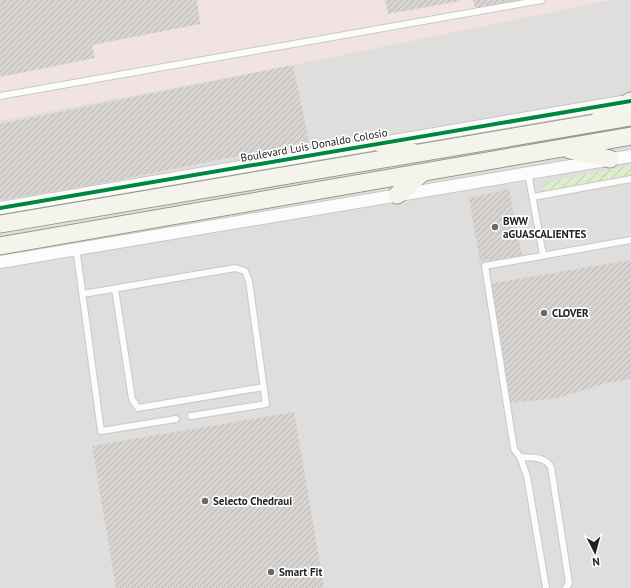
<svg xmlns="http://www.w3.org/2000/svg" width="631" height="588" font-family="'PT Sans',sans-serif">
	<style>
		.residential { fill: #dfdedc }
		.commercial { fill: #f1e3e1 }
		.garden { fill: url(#garden-furrows) }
		.parking { fill: #e0dfde }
		.building { fill: url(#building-hatch) }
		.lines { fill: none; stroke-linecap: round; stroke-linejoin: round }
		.lane-casing { stroke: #c9c8c7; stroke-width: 8 }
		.street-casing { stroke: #c9c8c7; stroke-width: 14 }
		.secondary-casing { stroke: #999a82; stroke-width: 19 }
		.lane { stroke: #fdfcfc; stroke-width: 6 }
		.street { stroke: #fdfcfc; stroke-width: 12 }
		.secondary { stroke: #f4f4ed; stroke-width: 17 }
		.cycleway-casing { stroke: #fff; stroke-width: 6 }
		.cycleway { stroke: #00873e; stroke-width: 4 }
		.poi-dot { fill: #6a6968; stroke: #fff; stroke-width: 1.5 }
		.labels { text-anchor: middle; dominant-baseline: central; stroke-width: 3.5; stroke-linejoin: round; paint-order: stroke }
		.street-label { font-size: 11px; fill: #222; stroke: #fff }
		.poi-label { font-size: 11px; font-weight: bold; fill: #222; stroke: #fff; text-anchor: start }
	</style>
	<defs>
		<pattern id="garden-furrows" width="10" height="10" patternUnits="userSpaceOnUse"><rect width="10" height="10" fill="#ddeccb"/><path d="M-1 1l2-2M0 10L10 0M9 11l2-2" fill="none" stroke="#bdcaae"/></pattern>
		<pattern id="building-hatch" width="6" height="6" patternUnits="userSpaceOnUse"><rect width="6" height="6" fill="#d7d4d2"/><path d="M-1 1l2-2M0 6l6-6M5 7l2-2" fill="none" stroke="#b8b6b4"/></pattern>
	</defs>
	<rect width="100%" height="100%" fill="#f0eeeb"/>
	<path class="residential" d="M0 0H631V588H0Z"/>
	<path class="commercial" d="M0 0H611L293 65 0 121Z"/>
	<path class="garden" d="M631 165V175L545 191 543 183Z"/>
	<path class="parking" d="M631 184V251L549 263 535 202Z"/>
	<path class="building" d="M0 0H197L200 24 92 45 95 58 0 77Z
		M385 0H459V1L388 14Z
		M473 0H523V1L476 10Z
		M293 65 309 142 87 186 0 200V124Z
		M509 189 522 256 480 262 469 198Z
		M631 260V379L607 383 558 398 507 403 488 284Z
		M294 412 324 588H116L92 446Z"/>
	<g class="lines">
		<g class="lane-casing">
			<path id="lane" d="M0 96 542 0
				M528 173 543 255
				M533 197 631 179
				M76 247 101 431 176 419
				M115 289 132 399 138 408 264 387
				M83 294 235 268 245 271 249 281 266 404 191 416
				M520 457C532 458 544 456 551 467L569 583 566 588
				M546 588 527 476 520 457 514 449 485 266 631 240"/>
		</g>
		<g class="street-casing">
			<path id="street" d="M0 208 622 102
				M0 262 631 156"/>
		</g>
		<g class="secondary-casing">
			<path id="secondary" d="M600 118 631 101
				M380 143 412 152
				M570 150 610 159
				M397 195 422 173
				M0 224 631 117
				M0 246 631 136"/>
		</g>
		<use href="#lane" class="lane"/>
		<use href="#street" class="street"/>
		<use href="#secondary" class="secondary"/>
		<g class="cycleway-casing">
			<path id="cycleway" d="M0 208 631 101"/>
		</g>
		<use href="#cycleway" class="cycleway"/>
	</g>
	<g class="poi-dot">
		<circle cx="495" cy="227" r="4"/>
		<circle cx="544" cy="313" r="4"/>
		<circle cx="205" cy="501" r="4"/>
		<circle cx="271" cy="572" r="4"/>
	</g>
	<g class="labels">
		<g class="street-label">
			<text transform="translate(314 145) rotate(-10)">Boulevard Luis Donaldo Colosio</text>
		</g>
		<g class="poi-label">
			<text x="503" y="221">BWW<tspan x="503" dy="13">aGUASCALIENTES</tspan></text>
			<text x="552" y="313">CLOVER</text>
			<text x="213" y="501">Selecto Chedraui</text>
			<text x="279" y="572">Smart Fit</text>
		</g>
	</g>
	<g transform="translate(595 552) rotate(174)" stroke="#ffffff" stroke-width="3" paint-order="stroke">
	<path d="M0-3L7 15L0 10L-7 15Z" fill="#222222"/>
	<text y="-6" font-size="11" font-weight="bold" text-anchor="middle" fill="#222222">N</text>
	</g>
</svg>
